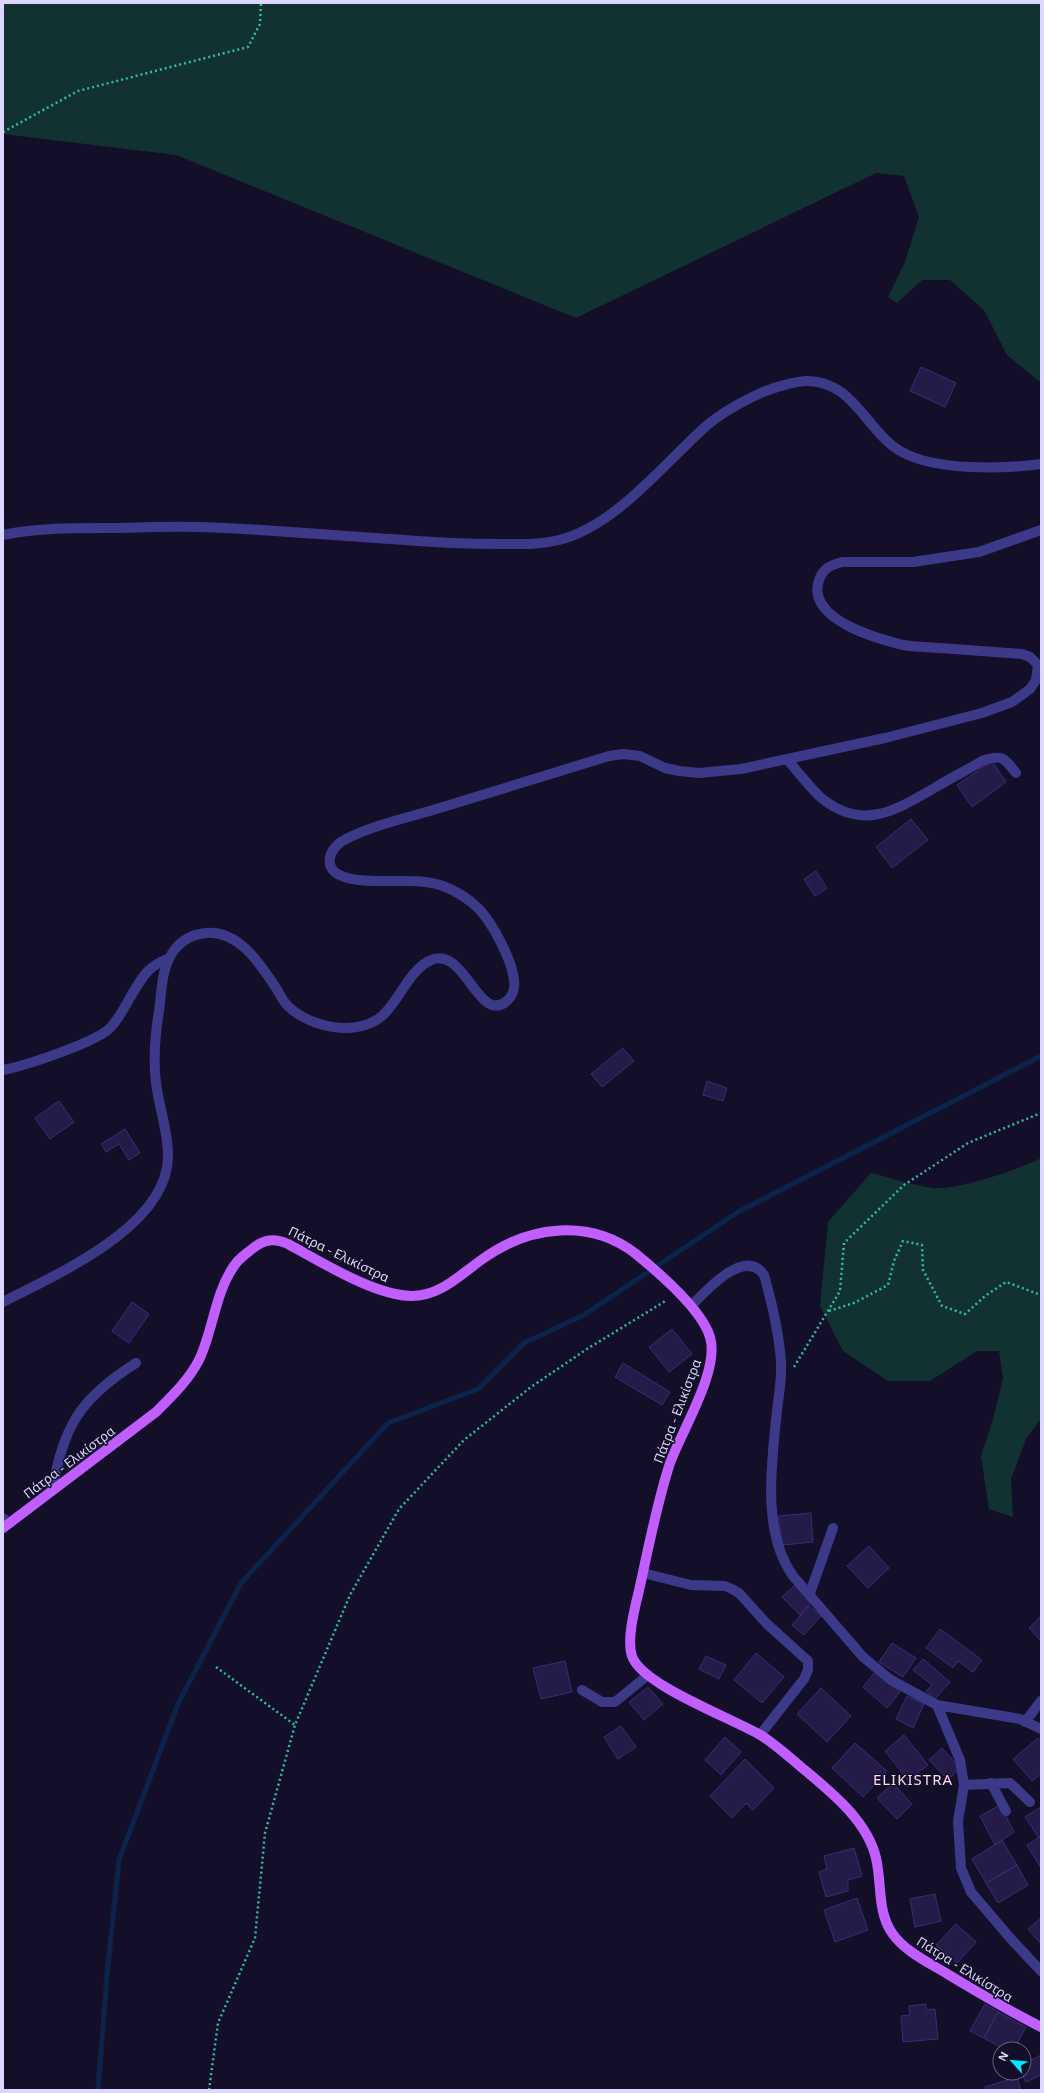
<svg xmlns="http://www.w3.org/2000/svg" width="1044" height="2093" font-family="'Noto Sans',sans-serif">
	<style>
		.green { fill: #123231 }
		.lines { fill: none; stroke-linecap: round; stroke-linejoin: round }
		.stream { stroke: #0c244b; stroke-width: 5 }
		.building { fill: #241b49; stroke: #3a2d76 }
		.path { stroke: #2ebcb1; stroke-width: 2.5; stroke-dasharray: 2 3; stroke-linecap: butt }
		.minor { stroke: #3c3a88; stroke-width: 10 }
		.major { stroke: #c05eff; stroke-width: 10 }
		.labels { text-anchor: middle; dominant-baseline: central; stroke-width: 3; stroke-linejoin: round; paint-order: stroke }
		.street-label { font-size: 13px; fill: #dbd7ff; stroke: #130f28 }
		.quarter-label { font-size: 15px; letter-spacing: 1px; fill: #ffd9f2; stroke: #130f28 }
	</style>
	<rect width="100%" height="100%" fill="#130f28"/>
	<path class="green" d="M3 3H1041V383L1007 355 984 310 950 280H922L897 303 888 297 905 262 919 217 904 176 876 173 576 318 176 155 3 134Z
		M1041 1158V1419L1026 1439 1011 1479 1013 1517 989 1509 981 1456 992 1423 1003 1378 999 1351H977L930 1381H888L843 1351 820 1306 828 1222 871 1173C891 1178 912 1185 933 1188 955 1191 1021 1169 1041 1158Z"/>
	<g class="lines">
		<path class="stream" d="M98 2090 107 1975 119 1860 178 1704 241 1583 388 1423 478 1389 524 1343 584 1315 738 1212 1041 1056"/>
	</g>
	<path class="building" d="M921 367 956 383 945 407 910 391Z
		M992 761 1006 782 972 807 957 785Z
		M911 819 928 840 892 868 876 847Z
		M816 871 827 888 815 896 804 879Z
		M623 1048 634 1061 602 1087 591 1074Z
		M707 1081 727 1088 723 1101 703 1095Z
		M59 1101 74 1122 50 1139 35 1118Z
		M125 1129 140 1153 129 1160 119 1144 106 1152 101 1144Z
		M132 1302 149 1314 129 1343 112 1331Z
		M672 1329 692 1354 669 1372 649 1347Z
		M623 1363 670 1392 662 1405 615 1377Z
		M811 1513 813 1542 783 1545 778 1516Z
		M869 1546 889 1568 868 1588 847 1566Z
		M795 1585 812 1601 800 1615 782 1597Z
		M809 1606 821 1616 804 1635 792 1625Z
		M1041 1616V1641L1029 1628Z
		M940 1629 982 1660 973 1672 958 1661 953 1668 926 1648Z
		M892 1643 916 1658 903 1677 879 1662Z
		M756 1653 784 1677 762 1703 734 1680Z
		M706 1656 726 1665 719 1679 699 1669Z
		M923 1659 950 1682 935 1699 926 1691 932 1685 913 1670Z
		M565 1661 572 1692 541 1699 533 1668Z
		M875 1672 900 1692 887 1708 863 1687Z
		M648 1687 663 1704 644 1720 629 1702Z
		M821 1688 851 1716 827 1742 797 1714Z
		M907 1696 924 1704 913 1728 896 1719Z
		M621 1726 636 1747 618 1759 604 1737Z
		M904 1735 928 1765 908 1780 885 1751Z
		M725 1737 741 1752 721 1775 705 1760Z
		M1038 1738 1041 1741V1774L1032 1781 1013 1759Z
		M855 1743 887 1771 863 1797 832 1768Z
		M942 1748 960 1768 948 1780 929 1760Z
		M745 1759 774 1788 753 1810 746 1803 732 1818 710 1796Z
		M893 1783 912 1804 897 1819 877 1798Z
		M1000 1805 1014 1832 995 1845 980 1816Z
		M1041 1807V1836L1039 1838 1025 1817Z
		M1041 1836V1868L1027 1845Z
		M1002 1840 1017 1865 986 1883 972 1859Z
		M854 1848 862 1876 848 1880V1891L826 1897 819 1872 827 1869 824 1856Z
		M1017 1865 1028 1885 998 1903 986 1883Z
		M935 1894 941 1921 915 1927 910 1899Z
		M857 1898 868 1930 835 1942 824 1910Z
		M1041 1918V1944L1028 1929Z
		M956 1924 976 1942 957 1963 936 1945Z
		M926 2004V2010L935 2009 938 2039 903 2042 901 2016 910 2015 909 2006Z
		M985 2004 998 2012 984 2038 970 2031Z
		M998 2012 1026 2027 1014 2049H1004L984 2038Z
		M1041 2055V2075L1026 2082 1021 2073H1024V2064Z
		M1017 2077 1021 2090H986L985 2087Z"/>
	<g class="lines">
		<path class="path" d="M3 132 78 91 248 47 260 24 261 3
			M829 1311 854 1303 888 1285 894 1261 903 1241 922 1245 923 1270 942 1306 965 1314 985 1296 1006 1282 1041 1295
			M794 1367 840 1291 844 1243 904 1185 968 1143 1041 1113
			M216 1667 295 1725
			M209 2090 218 2023 255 1938 265 1833 295 1725 350 1595 399 1509 464 1440 531 1387 587 1349 667 1300"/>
		<path class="minor" d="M3 535C42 527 81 528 121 528 147 527 174 526 200 527 263 529 327 535 391 539 427 542 462 544 498 544 519 544 539 545 559 540 614 527 664 464 705 427 721 413 743 401 763 392 776 387 791 382 806 381 854 380 866 432 902 452 936 471 1003 469 1041 464
			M787 759C797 771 808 785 819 796 862 833 896 810 936 787 951 778 967 770 982 761 1001 754 1004 757 1016 773
			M3 1070C24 1066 98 1042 111 1027 126 1010 133 987 148 971 154 965 162 961 169 958
			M3 1302C57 1274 169 1226 168 1155 168 1131 159 1107 156 1083 153 1059 155 1035 159 1011 162 990 161 967 175 949 183 939 194 934 206 933 239 930 260 964 276 988 280 994 283 1002 288 1006 310 1028 357 1037 382 1016 400 1000 408 972 429 961 465 942 478 1028 508 1000 513 995 515 987 514 980 512 960 493 924 479 909 469 899 456 891 443 886 432 882 418 881 407 881 389 880 319 888 331 854 334 847 340 842 346 839 376 824 411 817 443 807 498 790 554 773 609 756L623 754 640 756 665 768 679 771 699 773 741 769 885 738 982 713 1012 702 1030 689 1036 680 1038 665 1030 657 1022 654C995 652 967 650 940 648 928 647 915 647 903 645 875 638 806 619 819 580 823 568 831 565 842 562H913L979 552 1041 530
			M692 1305C707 1290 745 1247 764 1275 772 1303 779 1332 781 1362 782 1377 779 1394 777 1410 772 1462 761 1531 793 1576L863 1657 891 1680 937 1705 1020 1719 1041 1729
			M52 1491C64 1426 79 1399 136 1363
			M3 1518 10 1523
			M643 1573 691 1585 725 1586 732 1589 739 1593 766 1623 808 1661V1670L804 1679 760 1735
			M810 1593 833 1528
			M582 1690 602 1702H615L648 1675
			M937 1705 960 1760 964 1785 958 1821 961 1868 971 1892 1011 1939 1041 1971
			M1025 1722 1041 1701
			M991 1783 1006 1811
			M964 1785 1010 1783 1030 1802"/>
		<path class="major" d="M3 1528 156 1412C172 1396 188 1381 199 1360 213 1331 215 1293 234 1266 238 1259 246 1254 252 1249 264 1239 274 1238 288 1244 322 1262 373 1295 411 1296 441 1296 461 1274 484 1258 529 1226 590 1218 636 1254 658 1272 702 1310 710 1337 720 1370 682 1430 670 1463 657 1503 649 1545 640 1586 636 1604 626 1638 632 1656 641 1685 734 1719 762 1736 776 1745 788 1756 801 1767 830 1791 867 1820 876 1858 882 1883 877 1911 892 1933 905 1952 930 1963 949 1975 979 1993 1009 2011 1041 2027"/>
	</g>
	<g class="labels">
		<g class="street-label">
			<text transform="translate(339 1254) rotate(26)">Πάτρα - Ελικίστρα</text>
			<text transform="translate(677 1411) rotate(-69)">Πάτρα - Ελικίστρα</text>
			<text transform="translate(69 1462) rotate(-37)">Πάτρα - Ελικίστρα</text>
			<text transform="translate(965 1969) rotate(32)">Πάτρα - Ελικίστρα</text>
		</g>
		<g class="quarter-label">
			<text x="913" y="1779">ELIKISTRA</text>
		</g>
	</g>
	<rect width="1044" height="2093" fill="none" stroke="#dbd7ff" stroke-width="8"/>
	<g transform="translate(1012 2061) rotate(297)"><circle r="19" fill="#130f28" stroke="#635f7e"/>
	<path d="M0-3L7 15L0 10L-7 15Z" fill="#03e9ff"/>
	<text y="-6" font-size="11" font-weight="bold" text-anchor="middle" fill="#dbd7ff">N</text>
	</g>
</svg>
